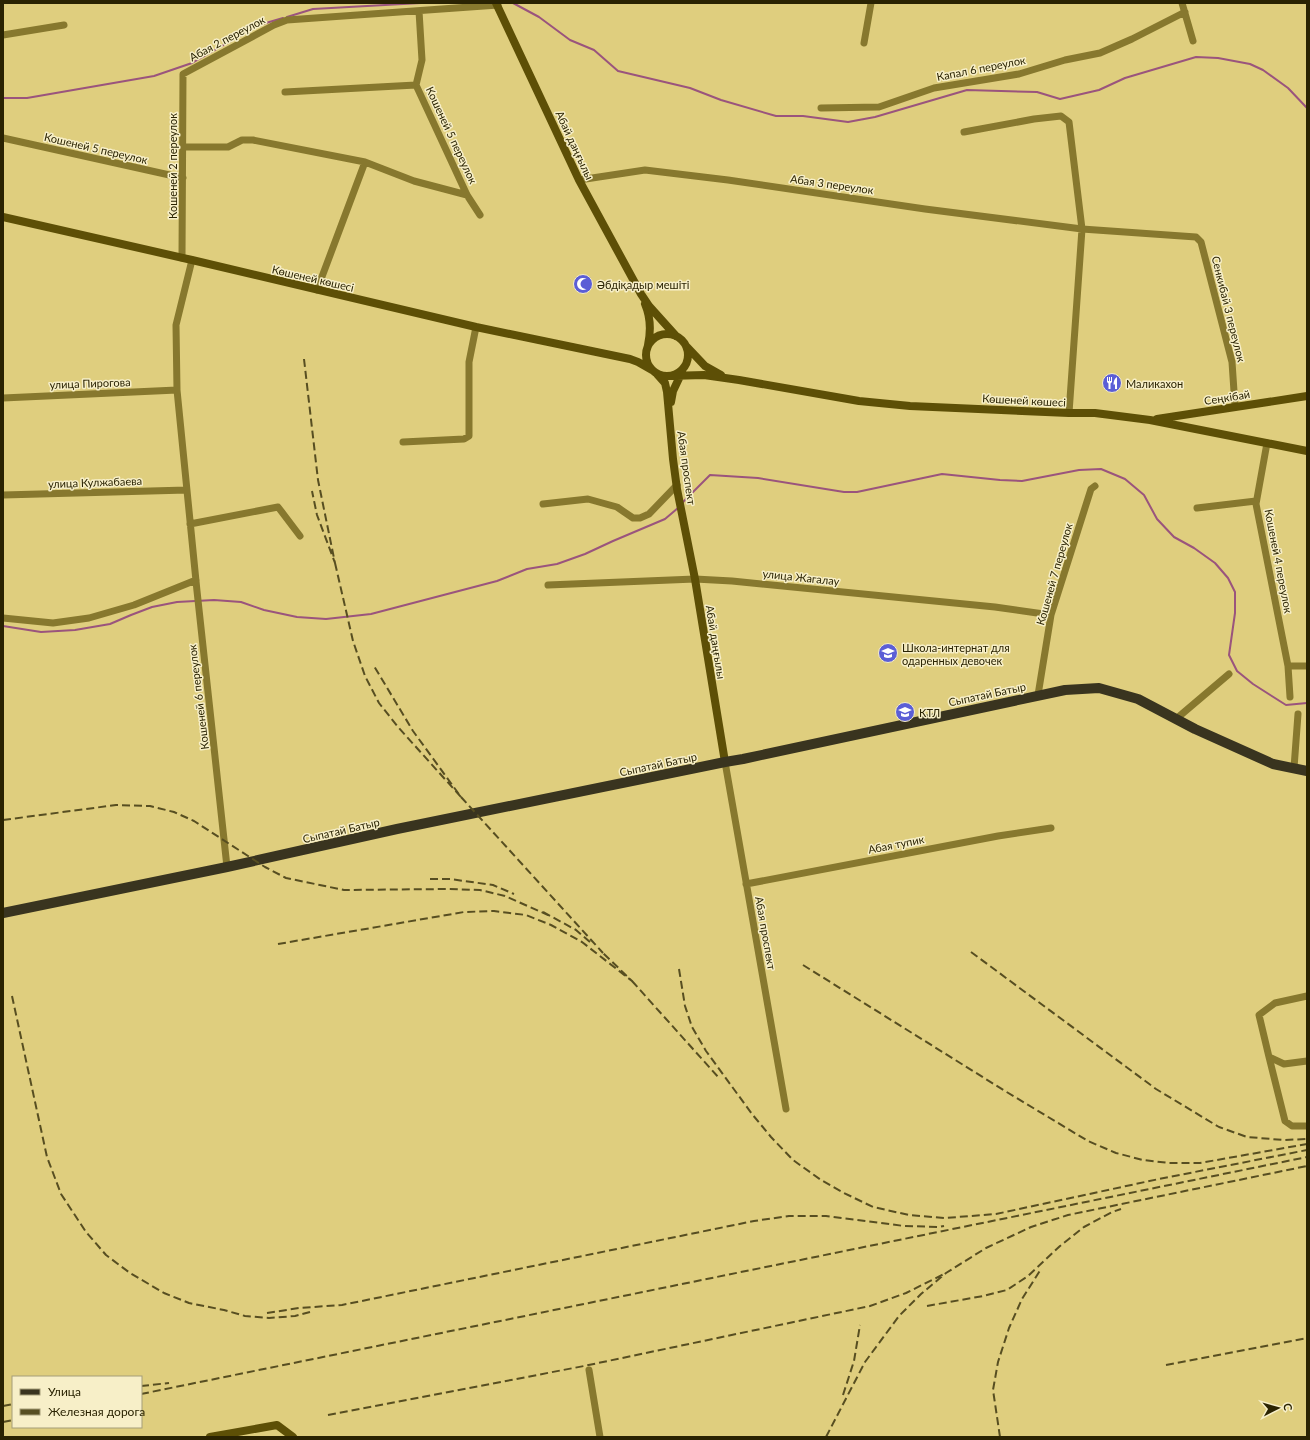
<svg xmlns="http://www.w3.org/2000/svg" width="1310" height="1440" font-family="Lato,sans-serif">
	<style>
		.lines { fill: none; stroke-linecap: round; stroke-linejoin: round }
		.stream { stroke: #9a547d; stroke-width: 2 }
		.street { stroke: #87782e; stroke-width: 7 }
		.secondary { stroke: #5d4f06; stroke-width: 8 }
		.primary { stroke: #39341f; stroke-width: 10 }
		.rail { stroke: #574e21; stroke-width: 2; stroke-dasharray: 8 4; stroke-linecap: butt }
		.labels { text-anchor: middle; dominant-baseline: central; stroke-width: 3; stroke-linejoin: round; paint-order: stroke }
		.street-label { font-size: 11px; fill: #2a2302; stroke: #f7efc8 }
		.poi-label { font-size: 11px; fill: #2a2302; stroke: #f7efc8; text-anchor: start }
	</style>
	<rect width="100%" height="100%" fill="#dfce7e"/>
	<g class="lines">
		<path class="stream" d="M513 3 539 17 570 40 594 50 618 71 690 88 721 100 776 116H803L848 122 875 117 967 90 1037 92 1060 99 1099 90 1125 78 1196 57 1218 58 1250 64 1263 70 1288 88 1307 108
			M287 17 313 9 421 3
			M3 98H27L154 76 192 63 259 25 283 18
			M682 503 710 475 758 478 844 492H857L942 474 1000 480 1022 481 1079 470 1101 469 1125 479 1144 495 1157 519 1174 537 1194 548 1215 563 1228 578 1235 592V613L1229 655 1237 671 1253 684 1286 705 1307 703
			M3 626 41 632 75 630 110 624 131 615 152 607 177 602 214 600 241 602 264 610 297 617 326 619 371 614 497 581 527 569 557 564 585 554 613 541 665 519 678 508"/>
		<path class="street" d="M1182 3 1193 41
			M419 11 422 60 416 85 467 195 480 215
			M3 35 64 25
			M864 43 871 3
			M285 92 416 85
			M821 108 879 107 934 88 1019 74 1065 60 1100 53 1132 39 1185 12
			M964 132 1034 119 1061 116 1069 122 1082 229 1069 413
			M3 138 183 178
			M183 147H228L242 140H253L365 162 414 181 467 195
			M579 180 645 170 728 180 925 209 1082 229 1196 237 1201 242 1232 362 1235 406
			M182 258 183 74 274 25 287 20 498 5
			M192 260 176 325 177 390 197 591 227 867
			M317 290 365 162
			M3 398 177 390
			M403 442 464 439 469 436V362L476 327
			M1267 443 1256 504 1288 666 1290 697
			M3 495 187 490
			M543 504 588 499 617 507 633 518H640L649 514 677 485
			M1197 508 1256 501
			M190 524 278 507 300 536
			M548 585 695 579 732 581 995 607 1051 615
			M3 618 53 623 89 618 134 605 196 580
			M1288 666H1307
			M1038 695 1051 615 1091 489 1095 486
			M1176 719 1229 674
			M725 762 786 1109
			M1294 768 1298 714
			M746 884 998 836 1051 828
			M1307 996 1275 1003 1259 1015 1269 1057 1284 1064 1307 1061
			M1269 1057 1285 1121 1292 1126H1307
			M589 1370 600 1437"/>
		<path class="secondary" d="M496 3 579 180 641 294 649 306 676 336
			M3 217 192 260 476 327 630 359 638 362 652 370
			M645 304C651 318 651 331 648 345
			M646 355a21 21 0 1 1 42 0a21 21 0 1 1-42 0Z
			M687 347 705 366 721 375
			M657 374 665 383 667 392 673 459 677 489 695 579 725 762
			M668 376 704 375 739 380 859 401 910 406 1069 413H1095L1150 420 1307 451
			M671 402 673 391 682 372
			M1157 419 1307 396
			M210 1437 277 1425 293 1437"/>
		<path class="primary" d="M3 913 227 867 397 829 725 762 743 759 1065 690 1099 688 1138 699 1195 729 1273 764 1307 771"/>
		<path class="rail" d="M304 359 318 480 335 563 317 515 312 491
			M335 563 353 641 365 676 379 703 398 727 461 797 413 731 374 666
			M461 797 603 953
			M3 820 116 805 150 806 174 812 194 821 265 867 286 878 344 890 449 889 480 890 505 896 548 915
			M430 879H450L493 885 514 894
			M543 912 576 930 590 942
			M278 944 464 912 494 911 526 915 551 925 582 942 632 981 603 953
			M971 952 1156 1089 1219 1127 1247 1137 1283 1140 1307 1139
			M803 965 1005 1091 1088 1141 1116 1153 1143 1160 1169 1163H1200L1307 1144
			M679 969 685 1006 692 1027 706 1051 752 1114 771 1137 793 1160 821 1180 844 1193 873 1207 909 1215 945 1218 996 1214 1159 1179 1307 1150
			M632 981 719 1078
			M12 996 47 1157 61 1194 86 1232 106 1255 130 1273 164 1293 189 1303 224 1310 245 1316 269 1318 295 1316 310 1312
			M927 1306 983 1296 1007 1290 1028 1276 1060 1246 1084 1227 1112 1212 1121 1209
			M267 1313 299 1308 342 1305 754 1221 789 1216H826L904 1226 939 1227 944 1226
			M1166 1365 1307 1338
			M141 1386 169 1383
			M141 1394 1307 1157
			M843 1395 854 1361 860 1325
			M3 1406 13 1404
			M328 1415 584 1366 870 1306 906 1293 946 1273
			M3 1422 13 1420
			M826 1437 865 1362 899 1316 921 1294 946 1273 986 1248 1031 1227 1068 1215 1307 1166
			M1000 1437 993 1390 998 1362 1009 1328 1022 1299 1041 1269"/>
	</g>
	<defs>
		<g id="mosque-disc" transform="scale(1)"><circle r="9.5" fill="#5b5ed6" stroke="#f7efc8"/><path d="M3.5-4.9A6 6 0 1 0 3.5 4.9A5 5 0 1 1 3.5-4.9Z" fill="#fff"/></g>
		<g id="restaurant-disc" transform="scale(1)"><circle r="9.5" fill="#5b5ed6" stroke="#f7efc8"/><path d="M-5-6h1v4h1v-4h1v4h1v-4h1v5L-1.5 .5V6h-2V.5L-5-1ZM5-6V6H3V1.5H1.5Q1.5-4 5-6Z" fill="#fff"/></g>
		<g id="school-disc" transform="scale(1)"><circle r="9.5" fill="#5b5ed6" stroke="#f7efc8"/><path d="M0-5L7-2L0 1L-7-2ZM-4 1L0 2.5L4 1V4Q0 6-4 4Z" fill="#fff"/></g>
	</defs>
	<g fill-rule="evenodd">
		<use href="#mosque-disc" x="583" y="284"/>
		<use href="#restaurant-disc" x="1112" y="383"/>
		<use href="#school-disc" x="888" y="653"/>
		<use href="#school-disc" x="905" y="712"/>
	</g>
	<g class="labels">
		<g class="street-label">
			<text transform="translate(227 38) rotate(-28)">Абая 2 переулок</text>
			<text transform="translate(981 68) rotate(-11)">Капал 6 переулок</text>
			<text transform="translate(452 135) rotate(65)">Кошеней 5 переулок</text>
			<text transform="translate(575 145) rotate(65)">Абай даңғылы</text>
			<text transform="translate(96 148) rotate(13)">Кошеней 5 переулок</text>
			<text transform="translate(172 166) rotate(-90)">Кошеней 2 переулок</text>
			<text transform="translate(832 184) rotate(8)">Абая 3 переулок</text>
			<text transform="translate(313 278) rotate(13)">Көшеней көшесі</text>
			<text transform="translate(1229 309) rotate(76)">Сенкибай 3 переулок</text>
			<text transform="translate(90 383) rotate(-2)">улица Пирогова</text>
			<text transform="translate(1227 397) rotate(-9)">Сеңкібай</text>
			<text transform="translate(1024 400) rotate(3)">Көшеней көшесі</text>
			<text transform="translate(687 468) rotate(82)">Абая проспект</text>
			<text transform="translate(95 482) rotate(-2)">улица Кулжабаева</text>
			<text transform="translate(1279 561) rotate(79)">Кошеней 4 переулок</text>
			<text transform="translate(1054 574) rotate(-74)">Кошеней 7 переулок</text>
			<text transform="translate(801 577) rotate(6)">улица Жагалау</text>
			<text transform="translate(716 642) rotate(81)">Абай даңғылы</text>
			<text transform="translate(987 694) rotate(-12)">Сыпатай Батыр</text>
			<text transform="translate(198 697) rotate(-97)">Кошеней 6 переулок</text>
			<text transform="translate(658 764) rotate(-12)">Сыпатай Батыр</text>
			<text transform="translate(341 830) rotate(-13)">Сыпатай Батыр</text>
			<text transform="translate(896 844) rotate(-11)">Абая тупик</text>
			<text transform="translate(766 933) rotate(80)">Абая проспект</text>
		</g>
		<g class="poi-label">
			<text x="597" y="284">Әбдіқадыр мешіті</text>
			<text x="1126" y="383">Маликахон</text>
			<text x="902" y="647">Школа-интернат для<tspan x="902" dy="13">одаренных девочек</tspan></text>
			<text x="919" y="712">КТЛ</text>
		</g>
	</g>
	<rect width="1310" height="1440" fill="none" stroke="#2a2302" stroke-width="8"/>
	<rect x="12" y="1376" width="130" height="52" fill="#f7efc8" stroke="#a59d79"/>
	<rect x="20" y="1389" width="20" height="6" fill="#39341f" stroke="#a59d79"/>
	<text x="48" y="1396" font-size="12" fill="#2a2302">Улица</text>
	<rect x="20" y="1409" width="20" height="6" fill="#574e21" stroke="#a59d79"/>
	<text x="48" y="1416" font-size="12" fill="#2a2302">Железная дорога</text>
	<g transform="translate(1278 1408) rotate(84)" stroke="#f7efc8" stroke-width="3" paint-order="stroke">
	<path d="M0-3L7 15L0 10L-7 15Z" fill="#2a2302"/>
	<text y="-6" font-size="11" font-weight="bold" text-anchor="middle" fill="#2a2302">С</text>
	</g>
</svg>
